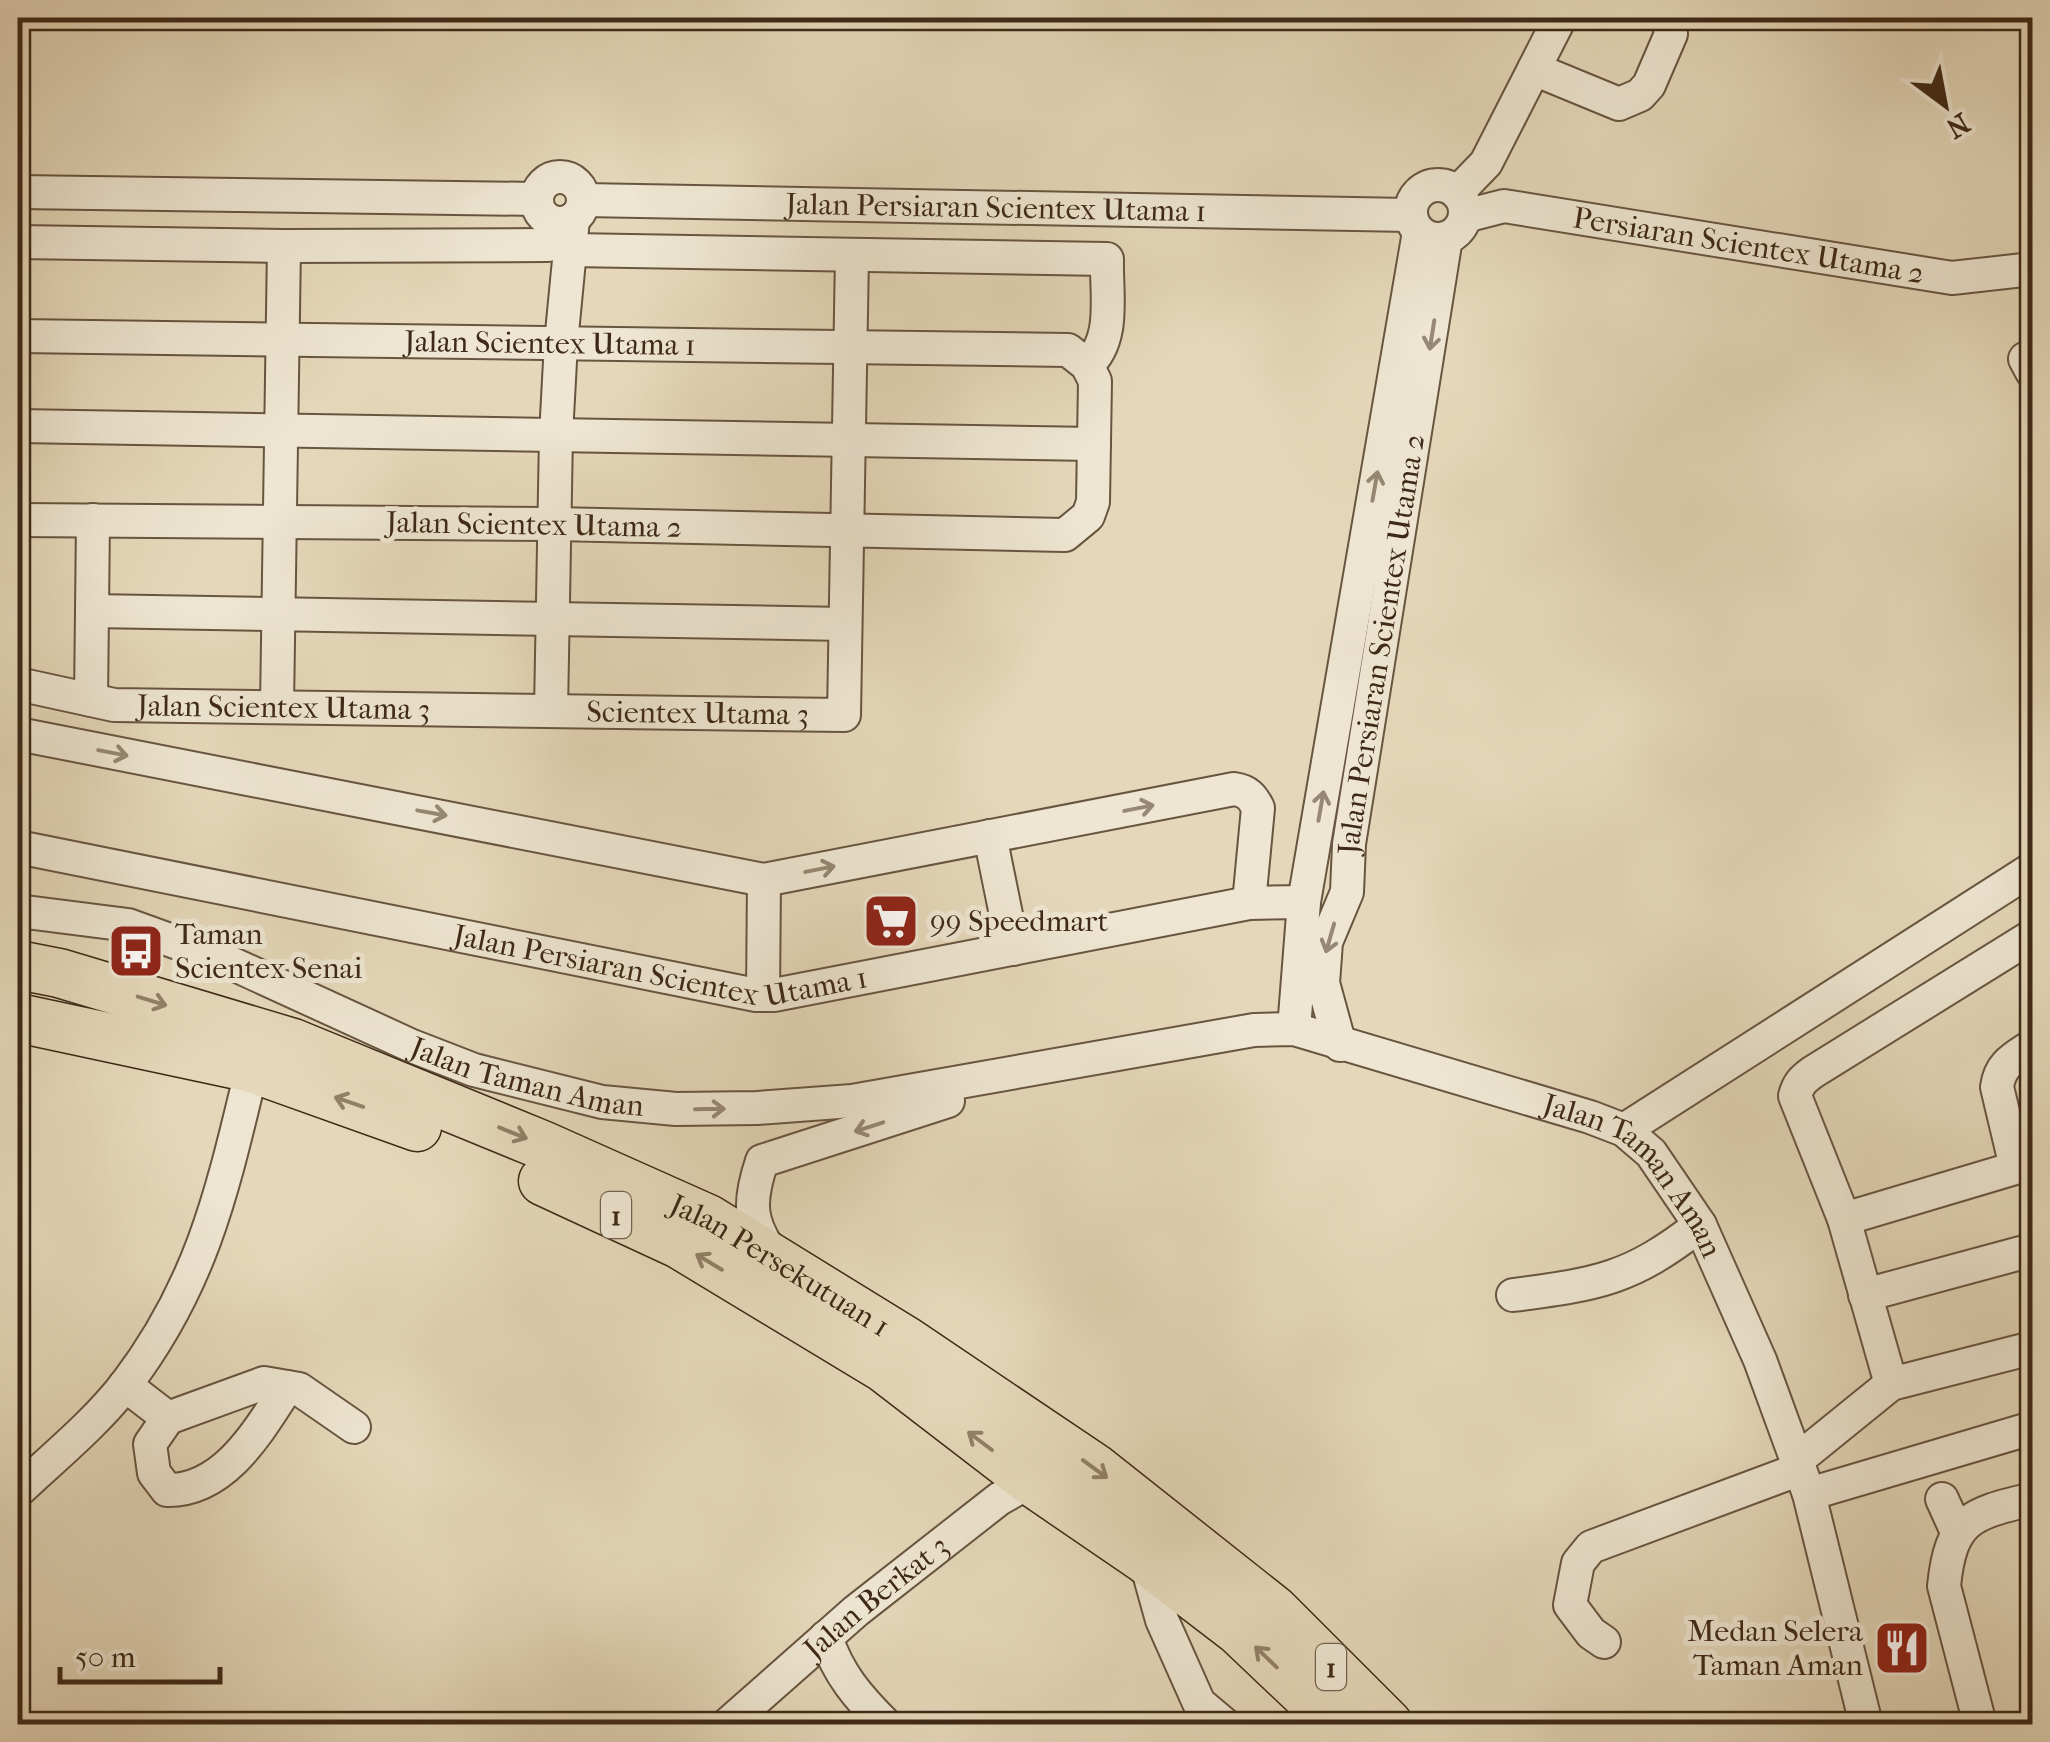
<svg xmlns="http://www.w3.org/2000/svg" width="2050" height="1742" font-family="'IM FELL French Canon',serif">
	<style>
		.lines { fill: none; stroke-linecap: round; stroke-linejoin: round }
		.minor-casing { stroke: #685540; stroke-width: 36 }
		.highway-casing { stroke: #3e2917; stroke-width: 51 }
		.minor { stroke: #eee6d2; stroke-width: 32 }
		.highway { stroke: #e5d8ba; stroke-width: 48 }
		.oneway { stroke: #968874 }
		.oneway2 { stroke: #928068 }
		.labels { text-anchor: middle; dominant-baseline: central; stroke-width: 10; stroke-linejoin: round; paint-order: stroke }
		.shield { fill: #eee6d2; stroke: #73624f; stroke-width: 2.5 }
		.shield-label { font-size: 28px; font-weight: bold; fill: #3e2917 }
		.street-label { font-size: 30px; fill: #3e2917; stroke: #eee6d2 }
		.poi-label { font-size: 30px; fill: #3e2917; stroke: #eee6d2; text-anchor: start }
	</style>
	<rect width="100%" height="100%" fill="#e5d8ba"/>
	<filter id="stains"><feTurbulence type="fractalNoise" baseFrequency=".002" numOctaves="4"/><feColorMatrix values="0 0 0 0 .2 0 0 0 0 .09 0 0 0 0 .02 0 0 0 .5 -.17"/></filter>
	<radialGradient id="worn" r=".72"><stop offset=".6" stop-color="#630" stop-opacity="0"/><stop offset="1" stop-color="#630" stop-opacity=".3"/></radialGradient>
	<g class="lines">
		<g class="minor-casing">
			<g id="minor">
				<path d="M1534 69 1619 104 1640 95 1649 85 1671 34 1668 18"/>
				<circle cx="560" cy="200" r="23"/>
				<circle cx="1438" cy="212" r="27"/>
				<path d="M18 192 536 199"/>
				<path d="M1457 193 1486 163 1560 18"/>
				<path id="s1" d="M584 200 1410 215"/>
				<path id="s2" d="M1465 216 1504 206 1952 278 2032 269"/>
				<path d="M18 242 284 246 548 245"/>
				<path d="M571 250 1107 259C1106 294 1116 340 1087 365"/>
				<path id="s3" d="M18 336 1068 350 1087 365 1095 381 1093 502 1088 516 1065 535 554 524 18 520"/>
				<path d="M2032 355 2025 359 2032 372"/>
				<path d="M18 426 1094 444"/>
				<path d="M92 611 845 624"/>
				<path id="s4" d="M18 684 114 705 844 715 852 255"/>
				<path d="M91 700 93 520"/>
				<path d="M277 707 284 246"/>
				<path d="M551 711 556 435 561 343 573 219"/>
				<path d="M18 734 764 880 1234 789C1247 791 1252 796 1258 808L1249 903"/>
				<path d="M990 836 1013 949"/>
				<path id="s5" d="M18 847 756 995H774L1249 903 1304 902"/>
				<path id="s6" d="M18 911 128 925 222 959 412 1046 474 1070 602 1102 676 1109 757 1108 852 1101 1254 1030 1294 1029 1590 1117 1624 1130 1651 1153 1700 1225 1760 1360 1809 1494 1866 1724"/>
				<path d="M763 995 764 880"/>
				<path d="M1294 1029 1304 902 1419 232"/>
				<path id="s7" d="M1340 1045 1323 983 1326 942 1347 892 1349 844 1446 238"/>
				<path d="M1624 1130 2032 869"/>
				<path d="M2016 1167 1997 1087C2000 1064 2014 1058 2032 1046"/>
				<path d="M1844 1219 2032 1163"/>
				<path d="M772 1254C748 1220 749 1200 762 1161L948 1101"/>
				<path d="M1513 1295C1599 1284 1631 1279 1700 1225"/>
				<path d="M1865 1295 2032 1250"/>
				<path d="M1891 1384 1844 1219 1795 1096C1798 1084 1803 1079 1813 1072L2032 936"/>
				<path d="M125 1385 168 1418 264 1383 299 1389 354 1427"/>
				<path d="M168 1418 150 1444 154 1473 167 1490C225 1491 259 1430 287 1387"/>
				<path d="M1796 1461 1891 1384 2032 1348"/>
				<path d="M18 1491C54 1457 96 1423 126 1384 203 1283 223 1188 252 1068"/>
				<path d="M1809 1494 2032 1428"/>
				<path d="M1942 1499 1957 1532"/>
				<path d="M1145 1559 1162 1620 1199 1703 1224 1724"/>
				<path d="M826 1637C838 1674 858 1697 885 1724"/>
				<path d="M1604 1642 1591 1633 1570 1605 1578 1563 1591 1547 1800 1469"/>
				<path id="s8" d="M728 1724 856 1611 999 1499 1031 1481"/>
				<path d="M1980 1724 1944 1586C1951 1518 1971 1514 2032 1499"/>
			</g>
		</g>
		<g class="highway-casing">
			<g id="highway">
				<path id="s9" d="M18 965 59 973 293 1043 542 1145 708 1219 906 1341 1096 1469 1274 1610 1388 1724"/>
				<path d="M18 1018 252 1068 417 1127"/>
				<path d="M543 1181 679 1244 884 1368 1031 1481 1145 1559 1239 1631 1337 1724"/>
			</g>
		</g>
		<use href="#minor" class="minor"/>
		<use href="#highway" class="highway"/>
	</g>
	<defs><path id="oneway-shaft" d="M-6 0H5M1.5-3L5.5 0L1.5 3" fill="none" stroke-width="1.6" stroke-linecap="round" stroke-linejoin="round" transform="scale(2.5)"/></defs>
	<g class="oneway">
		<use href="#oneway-shaft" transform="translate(1432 335) rotate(99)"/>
		<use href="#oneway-shaft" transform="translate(1375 486) rotate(-80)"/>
		<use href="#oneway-shaft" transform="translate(113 753) rotate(11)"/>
		<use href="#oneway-shaft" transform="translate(1321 806) rotate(-80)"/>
		<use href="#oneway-shaft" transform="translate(1139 808) rotate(-11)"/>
		<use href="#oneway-shaft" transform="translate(432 813) rotate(10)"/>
		<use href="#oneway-shaft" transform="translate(820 869) rotate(-11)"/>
		<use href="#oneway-shaft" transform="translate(1330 938) rotate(106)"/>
		<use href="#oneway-shaft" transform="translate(710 1109) rotate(-1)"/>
		<use href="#oneway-shaft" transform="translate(869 1127) rotate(162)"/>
	</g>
	<g class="oneway2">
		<use href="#oneway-shaft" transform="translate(152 1001) rotate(17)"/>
		<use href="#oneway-shaft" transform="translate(349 1102) rotate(-161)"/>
		<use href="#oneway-shaft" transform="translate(513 1133) rotate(22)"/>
		<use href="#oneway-shaft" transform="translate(709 1262) rotate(-149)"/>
		<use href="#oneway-shaft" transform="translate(980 1441) rotate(-143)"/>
		<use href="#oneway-shaft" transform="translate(1095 1469) rotate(36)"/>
		<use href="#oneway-shaft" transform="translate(1266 1657) rotate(-136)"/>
	</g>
	<defs>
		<g id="supermarket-square" transform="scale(2.875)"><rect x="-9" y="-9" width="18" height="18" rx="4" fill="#8f2418" stroke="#eee6d2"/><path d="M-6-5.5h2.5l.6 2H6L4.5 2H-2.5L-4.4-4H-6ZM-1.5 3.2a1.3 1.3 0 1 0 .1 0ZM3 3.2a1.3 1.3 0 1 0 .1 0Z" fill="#fff"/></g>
		<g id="bus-square" transform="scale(2.875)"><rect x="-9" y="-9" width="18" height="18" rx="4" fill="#8f2418" stroke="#eee6d2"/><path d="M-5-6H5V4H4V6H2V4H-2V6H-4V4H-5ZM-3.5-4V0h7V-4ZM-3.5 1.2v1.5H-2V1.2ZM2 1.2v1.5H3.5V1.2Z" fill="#fff"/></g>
		<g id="restaurant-square" transform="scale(2.875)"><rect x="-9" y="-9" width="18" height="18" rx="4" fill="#8f2418" stroke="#eee6d2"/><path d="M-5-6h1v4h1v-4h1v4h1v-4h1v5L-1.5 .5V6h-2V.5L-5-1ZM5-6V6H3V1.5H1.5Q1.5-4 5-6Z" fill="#fff"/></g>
	</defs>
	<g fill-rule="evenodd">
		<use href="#supermarket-square" x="891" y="921"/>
		<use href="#bus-square" x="136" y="951"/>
		<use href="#restaurant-square" x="1902" y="1648"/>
	</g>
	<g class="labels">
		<g class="shield">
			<rect x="601" y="1192" width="30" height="46" rx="8"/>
			<rect x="1316" y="1644" width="30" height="46" rx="8"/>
		</g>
		<g class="shield-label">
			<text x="616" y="1215">1</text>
			<text x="1331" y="1667">1</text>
		</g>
		<g class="street-label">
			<text stroke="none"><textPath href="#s1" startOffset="412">Jalan Persiaran Scientex Utama 1</textPath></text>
			<text stroke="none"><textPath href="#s2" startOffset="288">Persiaran Scientex Utama 2</textPath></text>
			<text stroke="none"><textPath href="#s3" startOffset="532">Jalan Scientex Utama 1</textPath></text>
			<text transform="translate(534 525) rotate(1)">Jalan Scientex Utama 2</text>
			<text stroke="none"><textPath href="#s7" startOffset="410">Jalan Persiaran Scientex Utama 2</textPath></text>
			<text stroke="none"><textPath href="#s4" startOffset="268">Jalan Scientex Utama 3</textPath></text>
			<text stroke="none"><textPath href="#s4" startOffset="682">Scientex Utama 3</textPath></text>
			<text stroke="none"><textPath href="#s5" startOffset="655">Jalan Persiaran Scientex Utama 1</textPath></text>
			<text stroke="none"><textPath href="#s6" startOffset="540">Jalan Taman Aman</textPath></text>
			<text stroke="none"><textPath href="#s6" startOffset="1698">Jalan Taman Aman</textPath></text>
			<text stroke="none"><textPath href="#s9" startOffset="822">Jalan Persekutuan 1</textPath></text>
			<text stroke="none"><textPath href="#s8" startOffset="195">Jalan Berkat 3</textPath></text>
		</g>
		<g class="poi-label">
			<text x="930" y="921">99 Speedmart</text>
			<text x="175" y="934">Taman<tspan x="175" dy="34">Scientex Senai</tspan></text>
			<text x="1863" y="1631" text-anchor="end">Medan Selera<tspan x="1863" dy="34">Taman Aman</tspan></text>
		</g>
	</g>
	<rect width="2050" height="1742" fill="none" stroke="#e5d8ba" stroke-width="60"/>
	<rect x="20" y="20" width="2010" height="1702" fill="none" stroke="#3e2917" stroke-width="5"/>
	<rect x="30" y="30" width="1990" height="1682" fill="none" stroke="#3e2917" stroke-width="2.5"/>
	<g transform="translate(1945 105) rotate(148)" stroke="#eee6d2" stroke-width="8" paint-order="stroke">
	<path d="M0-8L18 38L0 25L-18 38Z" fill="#3e2917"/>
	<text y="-15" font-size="28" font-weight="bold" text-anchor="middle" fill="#3e2917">N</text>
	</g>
	<path d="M60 1667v15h160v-15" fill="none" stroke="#3e2917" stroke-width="5"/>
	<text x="75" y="1667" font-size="30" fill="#3e2917" stroke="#eee6d2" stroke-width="8" paint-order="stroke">50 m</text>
	<rect width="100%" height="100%" filter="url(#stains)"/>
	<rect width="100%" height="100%" fill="url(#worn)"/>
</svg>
